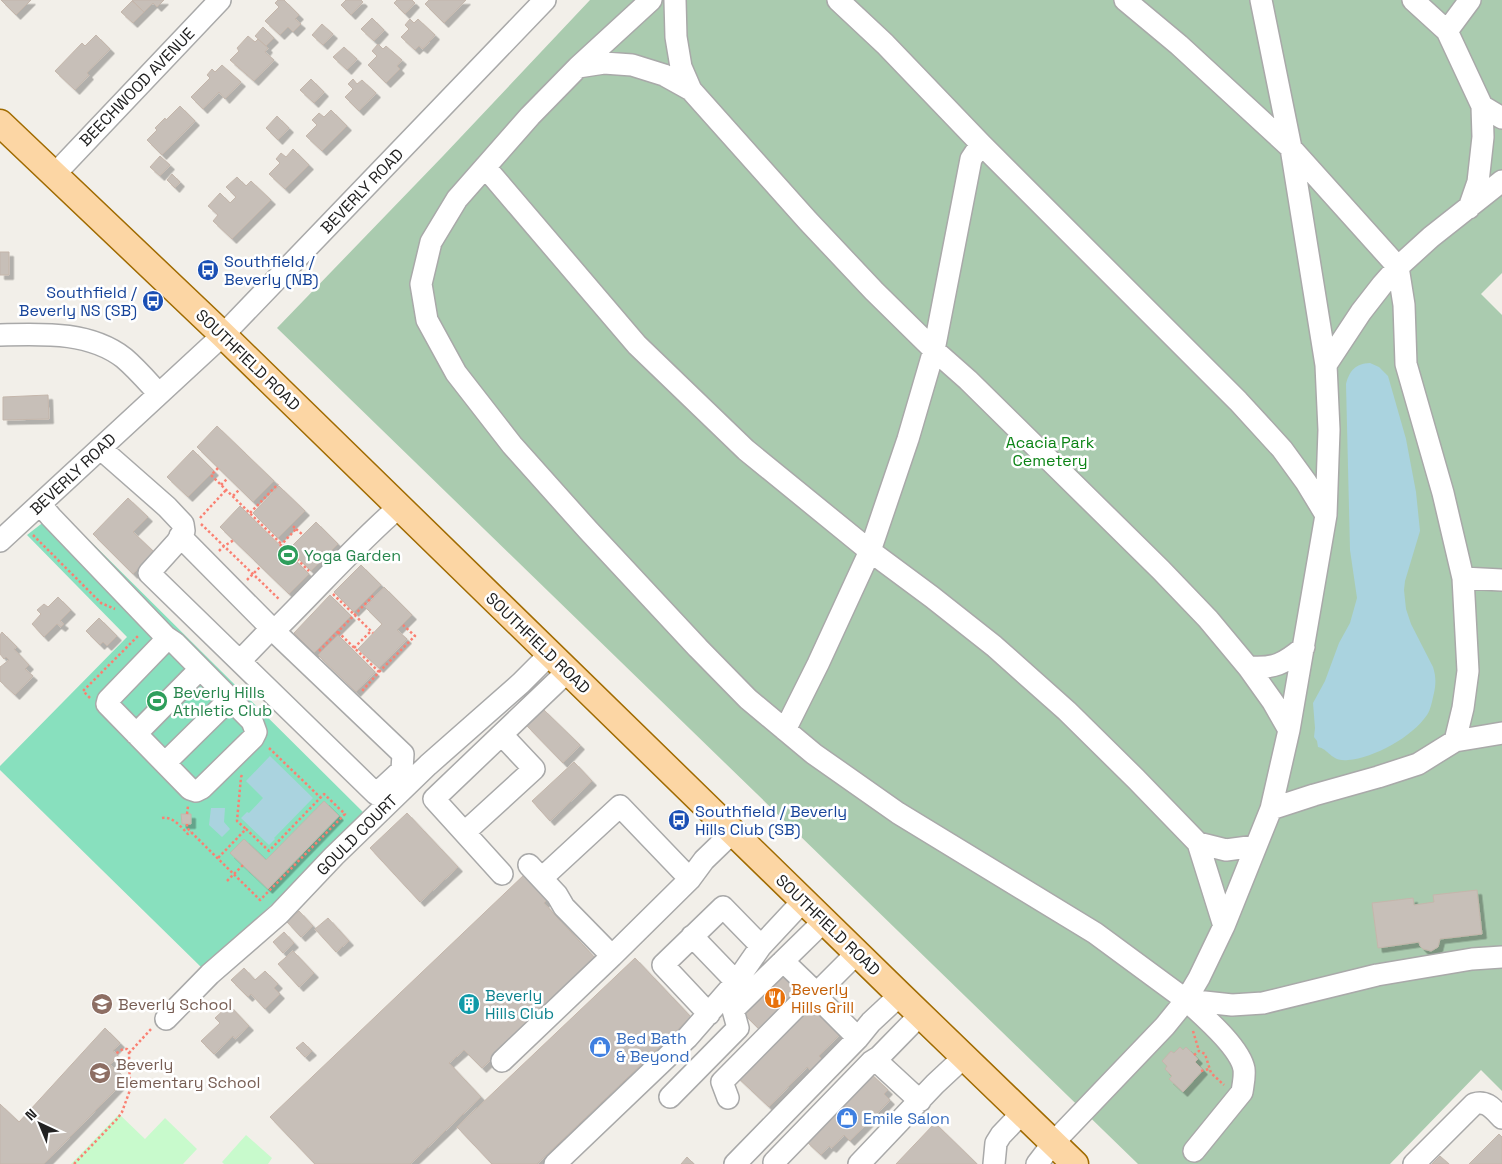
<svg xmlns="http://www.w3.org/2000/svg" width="1502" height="1164" font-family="'Space Grotesk',sans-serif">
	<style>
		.cemetery { fill: #aacbaf }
		.park { fill: #c8facc }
		.pitch { fill: #88e0be }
		.water { fill: #aad3df }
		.building { fill: #c7bfb8; stroke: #c4b6ab; filter: url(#shadow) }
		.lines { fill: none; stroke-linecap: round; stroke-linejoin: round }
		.minor-casing { stroke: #a9a9a9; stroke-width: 24 }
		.major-casing { stroke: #a06b00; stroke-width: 29 }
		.path { stroke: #fa8072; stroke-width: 2.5; stroke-dasharray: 2.5 2.5; stroke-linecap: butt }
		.minor { stroke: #fff; stroke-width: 21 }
		.major { stroke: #fcd6a4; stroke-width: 26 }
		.labels { text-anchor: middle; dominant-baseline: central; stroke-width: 5; stroke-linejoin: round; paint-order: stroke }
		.street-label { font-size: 16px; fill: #222; stroke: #fff }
		.transit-label { font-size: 16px; fill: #164399; stroke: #fff; text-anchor: start }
		.park-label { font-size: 16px; fill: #0c8416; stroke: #fff }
		.leisure-label { font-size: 16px; fill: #27864d; stroke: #fff; text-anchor: start }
		.food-label { font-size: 16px; fill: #c56008; stroke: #fff; text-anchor: start }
		.culture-label { font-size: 16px; fill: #0d838f; stroke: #fff; text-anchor: start }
		.education-label { font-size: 16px; fill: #785e54; stroke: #fff; text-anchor: start }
		.shop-label { font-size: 16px; fill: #366cbe; stroke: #fff; text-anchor: start }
	</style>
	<defs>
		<filter id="shadow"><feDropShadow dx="4.5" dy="4.5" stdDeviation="0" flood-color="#0004"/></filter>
	</defs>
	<rect width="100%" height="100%" fill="#f2efe9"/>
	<path class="cemetery" d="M590 0H1502V273L1481 294 1502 315V1091L1481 1070 1390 1164H1138L277 328 443 156Z"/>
	<path class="park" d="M119 1114 145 1139 165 1118 197 1149 183 1164H71Z
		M246 1135 272 1158 268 1164H224L222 1162Z"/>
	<path class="pitch" d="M59 510 368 817 202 968 0 770V766L127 637 27 535Z"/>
	<path class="water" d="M1370 363 1379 367 1388 376 1406 439 1416 492 1420 531 1405 581 1404 590 1406 609 1411 624 1433 667C1436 676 1436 684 1434 693 1432 701 1431 709 1427 715 1412 737 1374 758 1348 760 1331 762 1329 749 1318 747L1317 741 1314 737 1315 728 1313 703 1325 681 1339 643 1350 623 1357 598 1350 550 1346 384C1350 370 1355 364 1370 363Z
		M270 756 313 798 274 838 275 839 269 845 241 818 247 812 249 813 263 798 246 781Z
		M211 808H225L224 822 230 829 222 837 209 825Z"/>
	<path class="building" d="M1 0H31L16 15Z
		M132 0H164L157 7 153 3 144 12Z
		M278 0H284L299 15 295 19 301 24 293 32 288 27 280 35 265 21 279 7 275 3Z
		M346 0H361L363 2 351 15 341 5Z
		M397 0H412L415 3 405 14 394 3Z
		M429 0H466L444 23 425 4Z
		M132 1 144 12 133 23 121 12Z
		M372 18 384 30 374 41 361 29Z
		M410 19 414 23 418 19 435 35 423 49 419 46 415 50 401 37 409 29 405 25Z
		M322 24 333 34 323 45 312 35Z
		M263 27 274 38 266 46 255 36Z
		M96 35 110 49 87 73 89 75 75 90 55 71 82 43 85 46Z
		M248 36 255 42 258 39 268 48 265 52 274 60 254 81 230 60 239 51 237 48Z
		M378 44 383 49 386 46 402 60 397 66 400 69 386 83 368 65 377 56 372 51Z
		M344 47 357 59 347 70 333 57Z
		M222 65 241 82 225 99 219 92 203 109 191 97 210 78 207 75 212 69 215 72Z
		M311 79 324 92 314 103 300 90Z
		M353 79 357 84 362 80 376 93 359 111 345 97 353 89 348 84Z
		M180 106 195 121 162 155 147 140 157 130 155 128 165 118 166 120Z
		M331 110 347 126 322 151 306 136 317 125 312 120 319 113 324 117Z
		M277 116 289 128 278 140 266 128Z
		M293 149 309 165 285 189 269 174 280 163 276 159 281 153 286 157Z
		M160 156 170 165 160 176 150 167Z
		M172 174 180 182 175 188 167 180Z
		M237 177 246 186 251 181 271 200 232 239 213 221 218 215 208 206 220 193 230 203 236 197 226 187Z
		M0 252H9V275H0Z
		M48 395 49 419 3 420V397Z
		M217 426 274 481 253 502 197 447Z
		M193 450 214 471 188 497 167 477Z
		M279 486 305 511 278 538 253 513Z
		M128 498 148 517 133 532 154 552 133 574 93 534Z
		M240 506 309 574 289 594 220 527Z
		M316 522 338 544 311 571 289 549Z
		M361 565 381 585 354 612 334 592Z
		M384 587 412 615 397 630 407 639 379 668 358 649 382 624 365 607Z
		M330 595 351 616 314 653 294 633Z
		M58 597 71 610 60 621 64 624 61 627 57 624 44 637 32 624 41 614 37 610 44 604 48 607Z
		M99 618 117 636 107 646 103 642 100 645 86 631Z
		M2 632 17 647 14 649 29 665 25 669 33 676 15 695 0 681V667L9 660 6 657 4 659 0 654V635Z
		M338 635 375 672 356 692 318 655Z
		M543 709 580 745 563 763 527 726Z
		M574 762 592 781 550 821 532 801Z
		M324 801 339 816 268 889 230 853 244 839 266 860Z
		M407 813 458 867 420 902 370 848Z
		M181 814H191V824H182Z
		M526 873 550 897 544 903 596 959 482 1068 464 1050 449 1063 481 1097 410 1164H315L270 1117Z
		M1477 890 1482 934 1440 939 1438 947 1431 951 1423 949 1420 946 1419 942 1378 948 1372 903 1413 898 1414 905 1434 902 1433 895Z
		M299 911 313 926 301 937 287 922Z
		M328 918 349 941 336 952 315 929Z
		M284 932 294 943 283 953 273 942Z
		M293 951 314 973 299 987 278 964Z
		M635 958 691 1017 537 1164H492L457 1127Z
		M244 968 255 980 265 971 278 984 274 988 280 994 265 1009 251 994 248 997 231 980Z
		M780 973 802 995 763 1033 741 1011Z
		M804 1001 839 1035 819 1056 824 1061 813 1072 807 1067 769 1107 734 1074Z
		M229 1005 249 1026 235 1039 233 1036 214 1054 201 1041 220 1023 215 1018Z
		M105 1028 120 1043 113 1051 118 1055 110 1065 122 1075 116 1081 120 1085 44 1164H0V1104L19 1122Z
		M303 1042 312 1051 305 1057 296 1048Z
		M1180 1047 1183 1050 1186 1047 1198 1059 1195 1062 1203 1070 1183 1092 1169 1079 1172 1076 1165 1069 1167 1066 1162 1061 1171 1051 1174 1053Z
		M867 1070 888 1090 884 1094 890 1100 850 1141 844 1135 832 1148 829 1146 821 1155 806 1141Z
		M935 1123 977 1164H896Z
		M1499 1134 1502 1137V1164H1469Z
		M1440 1156 1449 1164H1432Z
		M687 1157 694 1164H681Z"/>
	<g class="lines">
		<g class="minor-casing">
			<path id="minor" d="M651 0 578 67 530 116 457 199 431 242 421 284 427 320 456 373 512 445 588 530 698 648 748 699 814 754 898 813 1095 933 1186 1000 1199 978 1224 926 1271 809 1289 730 1326 515 1329 430 1326 365 1361 312 1382 285 1398 267 1431 237 1502 181
				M675 0 676 37 681 67 691 90
				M838 0 885 44 981 144 1238 401 1282 449 1306 482 1326 515
				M1125 0 1179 45 1291 148 1398 267 1404 305 1406 364 1443 493 1463 578 1468 671 1463 708 1455 741
				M1261 0 1291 148 1326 365
				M1413 0 1447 31 1482 106 1483 137 1478 182 1469 208
				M1447 31 1470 0
				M578 67 604 63 632 65 664 75 691 90 808 221 874 291 934 350 968 380 1161 570 1208 619 1248 667 1273 702 1289 730
				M1482 106 1502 118
				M485 167 637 345 746 450 870 551 932 597 994 646 1067 711 1136 779 1198 843 1224 926
				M54 175 220 0
				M0 335C42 334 89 331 124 358 137 369 148 382 159 394
				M101 449 167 507 183 524 184 531 177 542 149 573 376 794 402 770 403 754 274 631C316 590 355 545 399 507
				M40 504 51 517 166 637 175 643 252 721 256 732 253 738 202 788 196 791 190 789 107 704 108 700 164 642 166 637
				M180 536 274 631 266 634 240 661
				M0 541 223 335 545 0
				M1463 578 1502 580
				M1248 667C1274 669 1284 664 1304 647
				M785 730 818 664 870 551 908 439 934 350 971 159 981 144
				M136 734 200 669
				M165 763 230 699
				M1271 809 1314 795 1378 777 1418 764 1455 741 1502 733
				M465 832 534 769 502 735
				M1198 843 1226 850 1256 846
				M529 865 557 895 564 907 612 956 690 879 704 860 733 832
				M502 874 434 799 568 671
				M542 878 620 806 690 879
				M692 936 745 991
				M783 961 809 986 815 995 857 953
				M1186 1000C1202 1015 1240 1047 1244 1069 1245 1077 1243 1085 1242 1092L1194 1151
				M709 1014 663 965 723 907 761 946
				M920 1015 879 1057 881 1065 920 1101
				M166 1019 210 974 279 914 334 856 428 765 521 683 550 654
				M502 1061 612 956
				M670 1097 738 1028 733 1010 824 921
				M728 1098 722 1082 808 995H815L858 1038
				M555 1164 687 1038 736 982 761 946 803 901
				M735 1164 858 1038 871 1022 900 995
				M776 1164 774 1162 871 1062 879 1057
				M859 1164 935 1084 964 1057
				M994 1164 996 1143 1001 1135 1022 1113
				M1037 1164 1053 1143 1165 1026 1186 1000 1232 1005 1263 1003 1377 975 1472 959 1502 957
				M1414 1164 1474 1104C1487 1100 1493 1109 1502 1118"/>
		</g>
		<g class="major-casing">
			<path id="major" d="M0 123 223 335 900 995 1075 1164"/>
		</g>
		<path class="path" d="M218 468 211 475 309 571
			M221 485 228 478
			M233 496 240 489
			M250 513 278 484
			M200 518 226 490
			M201 524 280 600
			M296 529 303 535
			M33 535 101 603 115 609
			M280 546 296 529 292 525
			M219 551 224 546 234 540
			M247 580 260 567
			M333 594 373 633
			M338 632 379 672 362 691
			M354 648 371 631
			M319 651 374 595
			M379 672 415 636 403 625
			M90 698 83 691 139 635
			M269 748 321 798
			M242 775 241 777 237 821 246 829
			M187 814 188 806
			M162 818C173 816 181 827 188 834L191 832
			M187 824V828L191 832 260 900 345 814 324 794 269 851 246 829 218 858
			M227 881 243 865
			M1193 1031 1199 1051
			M129 1053 152 1028
			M1194 1055 1199 1051 1205 1054 1211 1073 1224 1085
			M1201 1071 1209 1069
			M74 1164 118 1118 122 1112 130 1090 129 1053 127 1049H123L115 1054"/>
		<use href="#minor" class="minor"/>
		<use href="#major" class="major"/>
	</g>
	<defs>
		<g id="bus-disc" transform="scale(1.125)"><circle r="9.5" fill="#1a4fb4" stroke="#fff"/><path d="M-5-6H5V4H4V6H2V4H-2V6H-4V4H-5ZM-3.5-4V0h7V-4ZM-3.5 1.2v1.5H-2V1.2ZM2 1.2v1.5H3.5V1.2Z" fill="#fff"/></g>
		<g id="stadium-disc" transform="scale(1.125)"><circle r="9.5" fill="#2e9e5b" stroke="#fff"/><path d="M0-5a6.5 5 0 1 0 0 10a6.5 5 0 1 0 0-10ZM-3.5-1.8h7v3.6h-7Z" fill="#fff"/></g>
		<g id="restaurant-disc" transform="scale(1.125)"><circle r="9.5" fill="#e8710a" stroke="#fff"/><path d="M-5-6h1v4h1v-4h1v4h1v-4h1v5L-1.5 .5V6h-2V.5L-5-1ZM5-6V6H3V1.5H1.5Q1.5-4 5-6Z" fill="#fff"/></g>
		<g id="school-disc" transform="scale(1.125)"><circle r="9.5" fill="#8d6e63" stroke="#fff"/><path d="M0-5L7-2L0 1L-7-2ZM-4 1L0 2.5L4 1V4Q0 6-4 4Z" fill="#fff"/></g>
		<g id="building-disc" transform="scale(1.125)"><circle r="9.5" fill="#0f9aa8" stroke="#fff"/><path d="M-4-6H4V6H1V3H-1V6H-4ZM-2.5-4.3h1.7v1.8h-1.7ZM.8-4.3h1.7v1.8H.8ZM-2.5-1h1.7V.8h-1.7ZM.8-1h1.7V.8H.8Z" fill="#fff"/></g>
		<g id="shop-disc" transform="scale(1.125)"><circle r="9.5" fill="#3f7fe0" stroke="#fff"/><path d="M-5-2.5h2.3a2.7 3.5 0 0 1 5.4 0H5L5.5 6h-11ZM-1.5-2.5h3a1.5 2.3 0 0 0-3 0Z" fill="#fff"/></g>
	</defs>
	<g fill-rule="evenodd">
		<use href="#bus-disc" x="208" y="270"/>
		<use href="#bus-disc" x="153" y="301"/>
		<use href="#stadium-disc" x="288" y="555"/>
		<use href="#stadium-disc" x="157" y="701"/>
		<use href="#bus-disc" x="679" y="820"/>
		<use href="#restaurant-disc" x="775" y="998"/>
		<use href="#school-disc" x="102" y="1004"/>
		<use href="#building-disc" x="469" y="1004"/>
		<use href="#shop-disc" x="600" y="1047"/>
		<use href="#school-disc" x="100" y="1073"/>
		<use href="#shop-disc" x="847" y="1118"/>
	</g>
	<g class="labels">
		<g class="street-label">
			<text transform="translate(137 87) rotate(-46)">BEECHWOOD AVENUE</text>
			<text transform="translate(362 191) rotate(-46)">BEVERLY ROAD</text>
			<text transform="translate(248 360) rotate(44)">SOUTHFIELD ROAD</text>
			<text transform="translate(73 474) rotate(-43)">BEVERLY ROAD</text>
			<text transform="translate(538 643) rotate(44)">SOUTHFIELD ROAD</text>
			<text transform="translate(357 835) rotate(-45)">GOULD COURT</text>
			<text transform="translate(828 925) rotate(44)">SOUTHFIELD ROAD</text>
		</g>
		<g class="transit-label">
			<text x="224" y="261">Southfield /<tspan x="224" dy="18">Beverly (NB)</tspan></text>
			<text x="137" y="292" text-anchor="end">Southfield /<tspan x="137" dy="18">Beverly NS (SB)</tspan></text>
			<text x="695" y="811">Southfield / Beverly<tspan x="695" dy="18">Hills Club (SB)</tspan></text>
		</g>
		<g class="park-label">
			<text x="1050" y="442">Acacia Park<tspan x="1050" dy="18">Cemetery</tspan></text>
		</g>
		<g class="leisure-label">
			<text x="304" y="555">Yoga Garden</text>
			<text x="173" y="692">Beverly Hills<tspan x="173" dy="18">Athletic Club</tspan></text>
		</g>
		<g class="food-label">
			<text x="791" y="989">Beverly<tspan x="791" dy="18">Hills Grill</tspan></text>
		</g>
		<g class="culture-label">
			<text x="485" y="995">Beverly<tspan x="485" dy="18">Hills Club</tspan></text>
		</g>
		<g class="education-label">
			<text x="118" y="1004">Beverly School</text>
			<text x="116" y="1064">Beverly<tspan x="116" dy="18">Elementary School</tspan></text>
		</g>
		<g class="shop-label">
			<text x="616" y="1038">Bed Bath<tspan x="616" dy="18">&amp; Beyond</tspan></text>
			<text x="863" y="1118">Emile Salon</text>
		</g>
	</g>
	<g transform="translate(40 1124) rotate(316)" stroke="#ffffff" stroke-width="4" paint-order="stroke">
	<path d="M0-4L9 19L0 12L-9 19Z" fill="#222222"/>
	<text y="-8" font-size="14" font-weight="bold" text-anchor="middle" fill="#222222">N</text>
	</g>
</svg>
